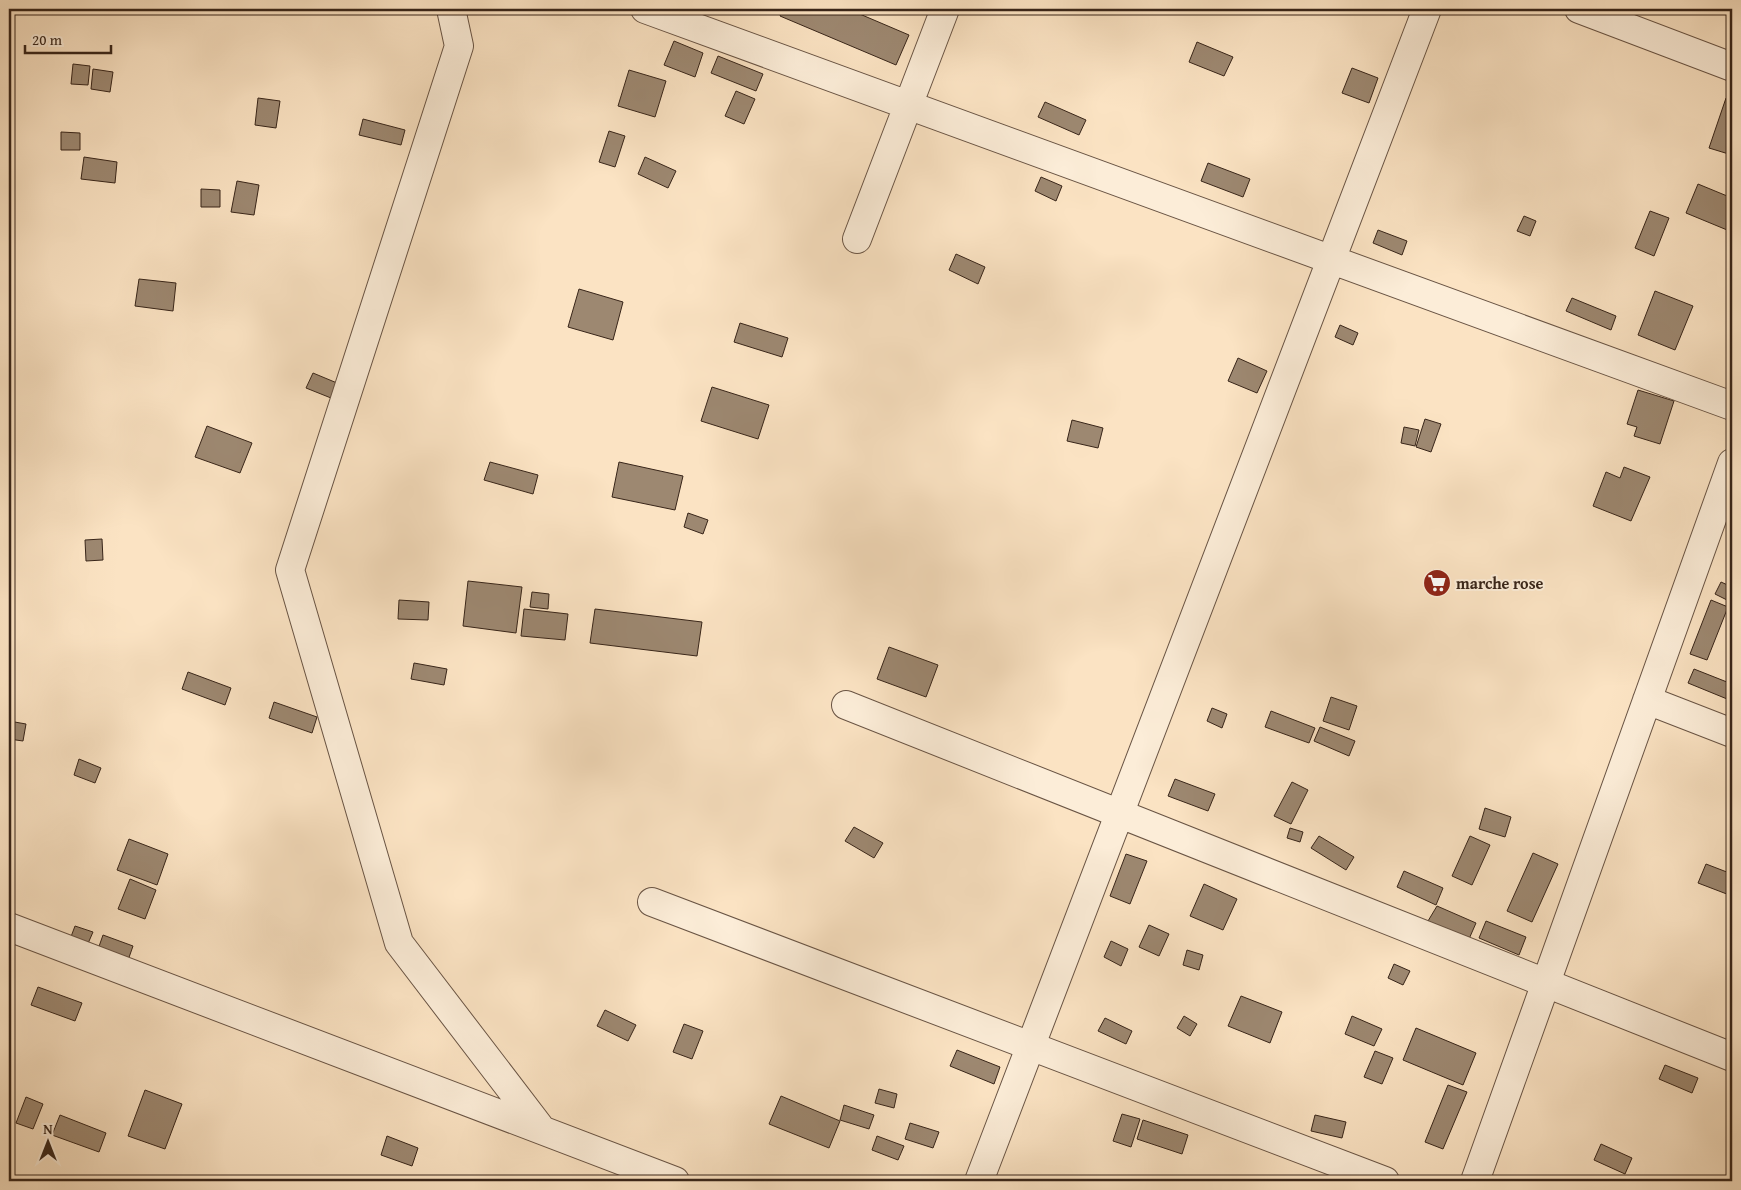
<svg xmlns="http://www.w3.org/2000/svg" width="1741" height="1190" font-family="'Gentium Book Plus',serif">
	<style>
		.building { fill: #9d8871; stroke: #382519 }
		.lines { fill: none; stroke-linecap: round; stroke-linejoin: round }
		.minor-casing { stroke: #695444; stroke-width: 30 }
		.minor { stroke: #fcedd8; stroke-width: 28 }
		.labels { text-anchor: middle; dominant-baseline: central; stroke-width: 4; stroke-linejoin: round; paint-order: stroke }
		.poi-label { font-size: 16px; font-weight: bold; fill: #382519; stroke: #fcedd8; text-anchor: start }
	</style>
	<rect width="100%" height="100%" fill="#fbe3c3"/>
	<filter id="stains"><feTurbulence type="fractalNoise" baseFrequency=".004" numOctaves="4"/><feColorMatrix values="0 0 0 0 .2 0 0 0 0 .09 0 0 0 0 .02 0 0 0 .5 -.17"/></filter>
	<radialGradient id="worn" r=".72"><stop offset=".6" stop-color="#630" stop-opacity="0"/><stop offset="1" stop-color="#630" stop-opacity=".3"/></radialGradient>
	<path class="building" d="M783 9H848L909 35 896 65 780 16Z
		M674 41 703 53 695 77 664 65Z
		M1197 42 1233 57 1224 76 1189 62Z
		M718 56 763 74 756 91 711 73Z
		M73 64 90 66 88 85 71 84Z
		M1352 68 1378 78 1369 103 1342 93Z
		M93 69 113 72 110 92 91 89Z
		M629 70 666 81 655 117 618 106Z
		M736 91 755 99 744 124 725 116Z
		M258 98 280 101 276 128 255 125Z
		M1726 98 1732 100V155L1709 148Z
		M1045 102 1086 120 1079 135 1038 117Z
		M363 119 405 130 401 145 359 135Z
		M609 131 625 136 615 167 599 162Z
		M61 132 80 133V150H61Z
		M84 157 117 162 115 183 81 179Z
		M645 157 676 171 668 188 638 174Z
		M1208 163 1250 179 1243 197 1201 181Z
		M1041 177 1062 186 1056 201 1035 191Z
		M237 181 259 185 254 215 231 212Z
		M1698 184 1732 198V232L1686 213Z
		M201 189 220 190V207H201Z
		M1650 211 1669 218 1654 256 1635 248Z
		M1524 216 1536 221 1530 236 1517 231Z
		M1378 230 1407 241 1402 255 1373 243Z
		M956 254 985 267 978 284 949 270Z
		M139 279 176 283 173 311 135 306Z
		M579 289 623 302 613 340 568 327Z
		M1655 291 1693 306 1675 350 1638 335Z
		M1572 298 1616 316 1611 330 1566 311Z
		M740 323 788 338 782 357 734 342Z
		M1340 325 1358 333 1353 345 1335 337Z
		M1238 358 1267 371 1257 393 1228 381Z
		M313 373 337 383 331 398 306 388Z
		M712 387 769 405 758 439 701 421Z
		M1638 390 1674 401 1660 444 1634 436 1637 427 1627 424Z
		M1425 419 1441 424 1431 452 1416 447Z
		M1072 420 1103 428 1098 448 1067 441Z
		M207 426 252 443 240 473 195 457Z
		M1404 427 1419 430 1415 446 1401 443Z
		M490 462 538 475 533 494 484 480Z
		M619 462 683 476 675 510 612 497Z
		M1624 467 1650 477 1631 521 1593 506 1606 472 1620 478Z
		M688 513 708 520 703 534 684 527Z
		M102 539 103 560 86 561 85 540Z
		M468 581 522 587 516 633 463 626Z
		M1721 582 1732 587 1731 602 1715 594Z
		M532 592 549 594 548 609 530 607Z
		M399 600 429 602 428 620 398 619Z
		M1711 600 1728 607 1707 660 1690 654Z
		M524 609 568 614 565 640 521 636Z
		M595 609 702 622 697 656 590 643Z
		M889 647 938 665 926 697 877 679Z
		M414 663 447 669 444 685 411 679Z
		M1694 669 1732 684V701L1688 683Z
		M188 672 231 688 225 705 182 689Z
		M1331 697 1357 706 1349 730 1323 721Z
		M274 702 317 717 312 733 269 718Z
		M1212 708 1227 714 1222 728 1207 721Z
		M1271 711 1315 728 1309 743 1265 727Z
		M9 721 26 724 23 741 9 739Z
		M1320 727 1355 741 1349 756 1314 741Z
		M79 759 101 768 95 783 74 775Z
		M1175 779 1215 794 1208 811 1168 796Z
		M1292 782 1308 790 1291 824 1274 816Z
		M1485 808 1511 817 1505 837 1479 829Z
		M854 827 883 843 874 858 845 841Z
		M1290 828 1303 832 1300 842 1287 838Z
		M1319 836 1354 857 1346 870 1311 848Z
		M1470 836 1490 845 1472 885 1452 876Z
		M129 839 168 854 157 885 117 870Z
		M1533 853 1558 864 1532 922 1507 911Z
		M1126 854 1147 861 1130 904 1110 896Z
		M1706 864 1732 874V896L1698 883Z
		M1404 871 1443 888 1436 905 1397 887Z
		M130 879 156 890 145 919 118 909Z
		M1204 884 1237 899 1223 930 1190 916Z
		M1437 906 1476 923 1469 939 1428 921Z
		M1486 921 1526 937 1519 955 1479 938Z
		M1149 925 1169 934 1159 956 1139 947Z
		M75 926 93 932 86 948 69 942Z
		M103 935 133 946 126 966 96 955Z
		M1111 941 1128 949 1121 966 1104 957Z
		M1187 950 1203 955 1199 970 1183 965Z
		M1394 964 1410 971 1403 985 1388 978Z
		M38 987 82 1003 75 1021 31 1005Z
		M1241 996 1282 1012 1270 1043 1228 1026Z
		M605 1010 636 1025 628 1041 597 1026Z
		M1184 1016 1197 1024 1190 1036 1177 1028Z
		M1352 1016 1382 1029 1374 1046 1345 1034Z
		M1105 1018 1132 1031 1126 1044 1098 1031Z
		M684 1024 703 1031 692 1059 673 1052Z
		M1416 1028 1476 1053 1463 1085 1403 1060Z
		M957 1050 1000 1067 994 1084 950 1066Z
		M1375 1051 1393 1058 1382 1084 1364 1077Z
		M1665 1065 1698 1078 1692 1093 1659 1079Z
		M1448 1085 1467 1092 1443 1149 1425 1142Z
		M879 1089 897 1094 894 1108 875 1103Z
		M145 1090 182 1104 165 1149 128 1136Z
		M781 1096 840 1121 829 1148 769 1124Z
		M26 1097 43 1104 33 1129 16 1123Z
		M844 1105 874 1115 869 1129 840 1120Z
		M1122 1114 1140 1119 1131 1147 1113 1141Z
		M60 1115 106 1133 99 1152 52 1135Z
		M1315 1115 1346 1122 1342 1138 1311 1131Z
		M1143 1120 1188 1135 1182 1154 1137 1139Z
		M910 1123 939 1132 933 1148 905 1139Z
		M387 1136 418 1148 412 1166 381 1155Z
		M877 1136 904 1146 898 1160 872 1150Z
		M1601 1144 1632 1158 1625 1174 1594 1160Z"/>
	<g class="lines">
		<g class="minor-casing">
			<path id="minor" d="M451 9 459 46 290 570 399 943 542 1130
				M645 9 1732 406
				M1579 9 1732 67
				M857 239 945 9
				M1647 700 1732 733
				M846 705 1732 1057
				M652 902 1385 1181
				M9 927 675 1181
				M979 1181 1427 9
				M1475 1181 1732 463"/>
		</g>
		<use href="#minor" class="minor"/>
	</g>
	<defs>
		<g id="supermarket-disc" transform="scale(1.4375)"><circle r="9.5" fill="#8f2418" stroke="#fcedd8"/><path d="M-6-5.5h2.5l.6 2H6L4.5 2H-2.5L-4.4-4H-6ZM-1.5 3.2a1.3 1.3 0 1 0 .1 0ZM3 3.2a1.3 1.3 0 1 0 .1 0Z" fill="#fff"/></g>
	</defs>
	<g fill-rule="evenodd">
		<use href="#supermarket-disc" x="1437" y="583"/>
	</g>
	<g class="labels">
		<g class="poi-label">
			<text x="1456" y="583">marche rose</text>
		</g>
	</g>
	<rect width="1741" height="1190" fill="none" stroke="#fbe3c3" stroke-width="30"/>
	<rect x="10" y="10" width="1721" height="1170" fill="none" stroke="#382519" stroke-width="2.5"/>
	<rect x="15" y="15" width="1711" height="1160" fill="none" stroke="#382519"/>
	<g transform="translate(48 1142)" stroke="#fcedd8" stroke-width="4" paint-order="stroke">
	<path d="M0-4L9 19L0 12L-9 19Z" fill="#382519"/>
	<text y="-8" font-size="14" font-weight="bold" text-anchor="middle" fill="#382519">N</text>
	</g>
	<path d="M25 45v8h86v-8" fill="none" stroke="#382519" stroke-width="2.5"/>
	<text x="32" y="45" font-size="15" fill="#382519" stroke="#fcedd8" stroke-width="4" paint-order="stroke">20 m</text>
	<rect width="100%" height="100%" filter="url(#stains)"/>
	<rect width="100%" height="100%" fill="url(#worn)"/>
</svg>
